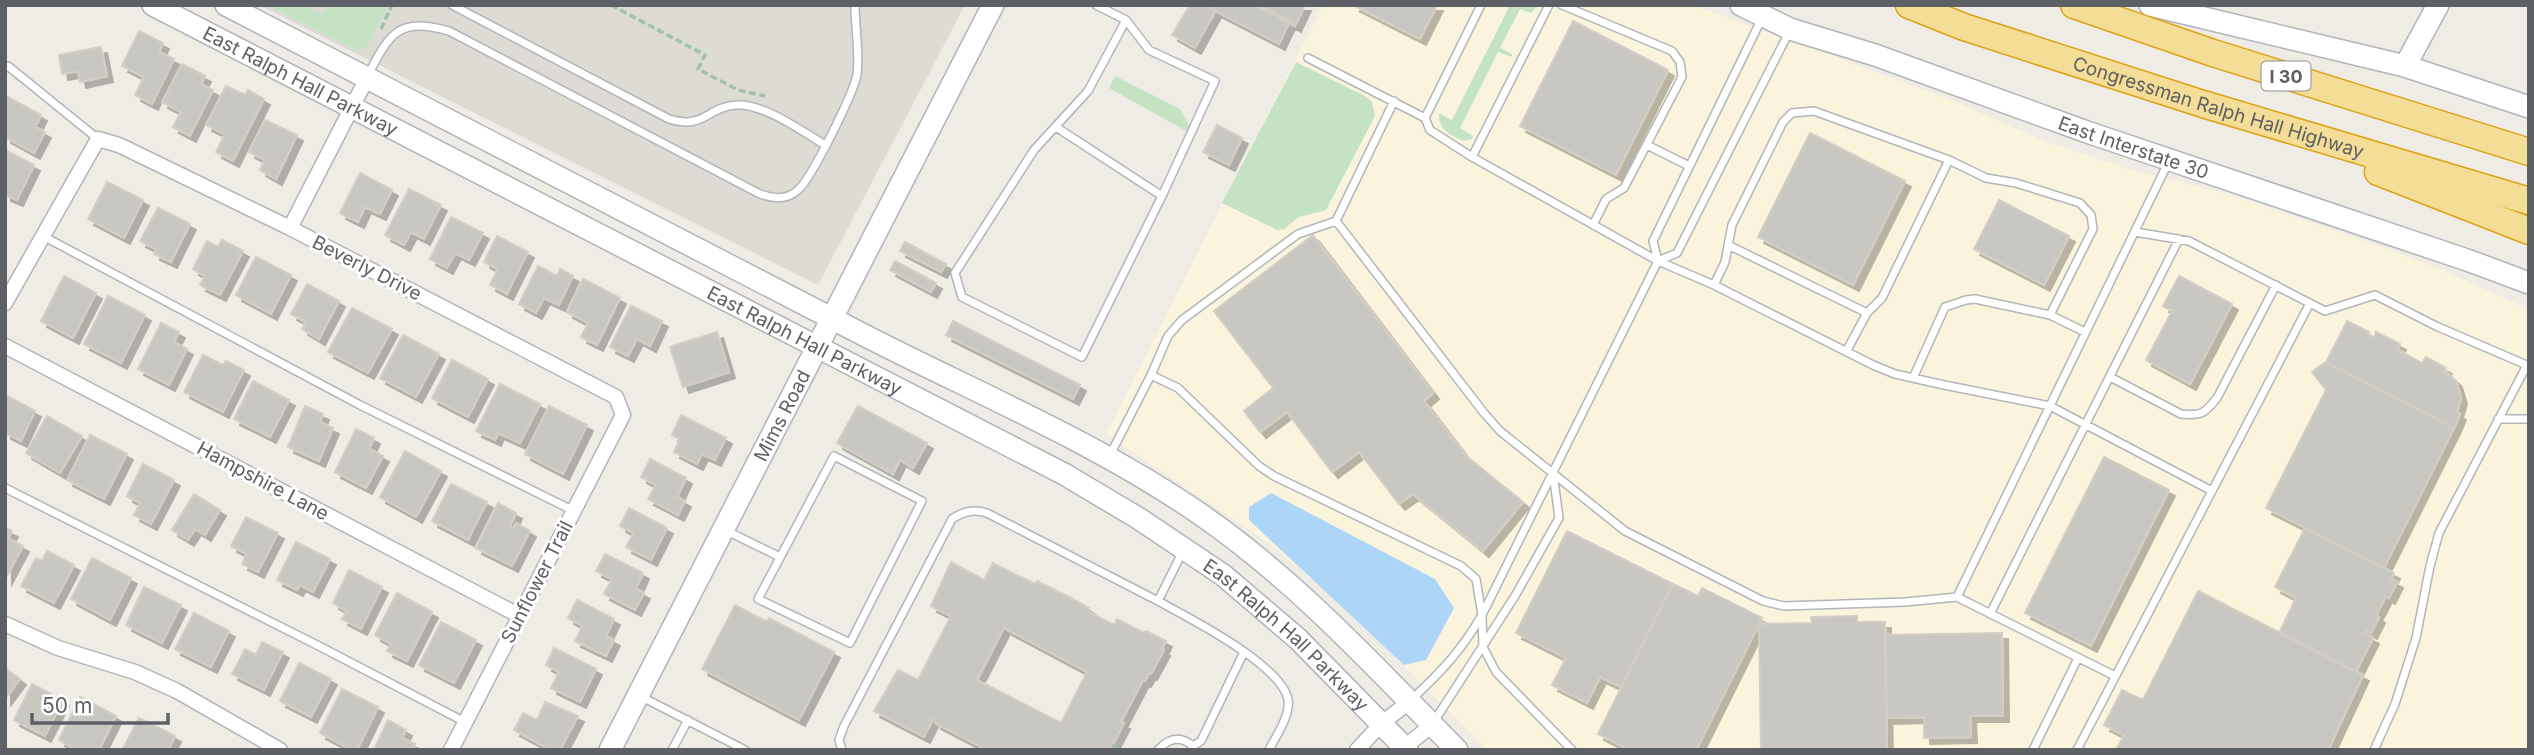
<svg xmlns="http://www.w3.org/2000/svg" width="2534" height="755" font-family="Inter,sans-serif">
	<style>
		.commercial { fill: #fbf4dd }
		.education { fill: #dddbd3 }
		.green { fill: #c4e3c4 }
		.water { fill: #acd5f7 }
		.building { fill: #c9c7c2; stroke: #d2cec4; stroke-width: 2; fill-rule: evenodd; filter: url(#shadow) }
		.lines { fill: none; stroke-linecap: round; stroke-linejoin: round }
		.lane-casing { stroke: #b2b5b9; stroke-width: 10 }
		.street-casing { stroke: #b2b5b9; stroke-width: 17 }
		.secondary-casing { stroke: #b1b4b8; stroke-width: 24 }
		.highway-casing { stroke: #dda216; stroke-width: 29 }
		.path { stroke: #9ec3a9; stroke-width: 3.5; stroke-dasharray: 7 3.5; stroke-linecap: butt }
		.lane { stroke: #fff; stroke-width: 7 }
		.street { stroke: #fff; stroke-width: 14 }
		.secondary { stroke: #fff; stroke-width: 21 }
		.highway { stroke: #f3dd97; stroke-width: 26 }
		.labels { text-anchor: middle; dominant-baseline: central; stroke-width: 6; stroke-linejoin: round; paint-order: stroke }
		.shield { fill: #fff; stroke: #8e9092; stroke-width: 2 }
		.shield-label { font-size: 18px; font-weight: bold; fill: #5d6064 }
		.street-label { font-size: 19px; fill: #5d6064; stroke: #fff }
	</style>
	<defs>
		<filter id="shadow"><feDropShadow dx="6" dy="6" stdDeviation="0" flood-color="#0004"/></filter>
	</defs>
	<rect width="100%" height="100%" fill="#eeece5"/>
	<path class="commercial" d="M1323 5H1693L1944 97 2047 142 2129 169 2232 195 2390 250 2444 271 2529 309V750H1487L1355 616 1269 543 1106 434Z"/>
	<path class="education" d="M259 5H965L818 285Z"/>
	<path class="green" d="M267 5H304L322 15 327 5H388L367 46 357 51Z
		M1507 5H1535L1536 8 1531 13 1520 9 1500 48 1512 54V57L1498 52 1460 128 1473 136 1472 139 1463 141C1450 134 1438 130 1439 113L1452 120 1509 7Z
		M1296 62 1367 97 1372 102 1375 116 1326 210 1299 217 1284 229 1277 230 1222 203Z
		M1115 76 1180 109 1189 125 1188 132 1109 88Z"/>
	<path class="water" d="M1271 493 1435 579 1454 608 1426 660 1404 665 1249 520V507Z"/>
	<path class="building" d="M1190 5H1209L1216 10 1195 48 1172 35Z
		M1204 5H1259L1290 21 1279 44Z
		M1253 5H1305L1295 26Z
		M1353 5H1437L1420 39Z
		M1573 21 1668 70 1616 175 1520 126Z
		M139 31 163 43 159 52 174 59 152 104 135 95 144 77 122 66Z
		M101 47 107 76 80 82 78 71 62 74 59 55Z
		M182 64 205 76 201 84 213 90 190 136 173 127 181 112 162 102Z
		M226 86 245 95 248 90 264 99 233 161 216 152 225 134 206 125Z
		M6 96 41 115 35 127 45 132 34 153 5 137Z
		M265 120 297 135 276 179 260 170 265 160 249 152Z
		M1217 125 1242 138 1229 165 1203 152Z
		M1810 133 1905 181 1853 285 1758 237Z
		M5 150 34 165 17 200 5 195Z
		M360 173 392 190 380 214 365 207 358 222 340 213Z
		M107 182 143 200 124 238 88 219Z
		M409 189 441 205 424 239 411 232 404 245 385 235Z
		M1999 200 2069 236 2044 285 1974 249Z
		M158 208 190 224 171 262 154 254 156 249 140 241Z
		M451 217 483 233 469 260 455 253 447 268 430 259Z
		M1313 235 1433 393 1424 401 1465 455 1523 502 1483 551 1413 494 1399 504 1359 452 1332 472 1287 412 1260 432 1244 411 1273 388 1214 311Z
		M497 236 528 252 507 294 490 285 498 269 484 262Z
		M222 240 243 251 220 295 200 285 205 276 193 269 207 241 218 247Z
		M905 242 946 264 941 272 900 251Z
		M256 257 291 275 271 314 236 295Z
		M895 261 936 283 931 292 890 270Z
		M538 266 557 276 560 269 573 276 559 305 544 298 536 313 519 304Z
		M64 276 96 293 73 338 41 321Z
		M2179 276 2232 304 2190 384 2146 360 2172 311 2163 306Z
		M583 279 620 298 597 345 581 337 588 323 567 312Z
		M307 284 339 301 319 339 302 329 306 322 291 314Z
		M108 296 145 315 121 363 84 344Z
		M631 306 662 321 650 346 637 339 628 356 610 347Z
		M352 308 392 329 368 373 328 352Z
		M953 321 1080 385 1073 399 946 335Z
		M2347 321 2369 332 2368 334 2374 338 2376 332 2400 344 2397 349 2422 363 2426 357 2446 368 2444 370 2456 381 2461 398 2457 412 2460 414 2454 428 2326 362Z
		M161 323 179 332 174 342 187 349 169 385 138 369Z
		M717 332 729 372 683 387 670 347Z
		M403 335 439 354 416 397 380 378Z
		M203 355 223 365 226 361 244 370 223 412 184 392Z
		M452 360 488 379 468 417 432 398Z
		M2326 362 2454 428 2384 568 2266 508 2326 390 2312 372Z
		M253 381 289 400 270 437 234 419Z
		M500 384 540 404 520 443 498 433 495 440 476 431Z
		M5 395 35 411 21 441 5 433Z
		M305 406 323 414 320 422 333 428 319 461 288 447Z
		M549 406 587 425 563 474 525 454Z
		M858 406 927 443 913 468 900 460 893 474 837 443Z
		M681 415 726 438 715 460 702 454 697 464 674 452 680 439 672 435Z
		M47 416 82 436 60 473 26 453Z
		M356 429 374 438 369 449 383 456 366 488 335 472Z
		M90 435 127 454 104 499 67 480Z
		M405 451 441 471 416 517 380 497Z
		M2104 457 2169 490 2091 646 2025 613Z
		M650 459 686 478 677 497 685 501 678 515 648 499 656 485 641 477Z
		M143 464 174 480 151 524 134 515 140 503 127 496Z
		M451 484 487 502 468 540 432 521Z
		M194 494 220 510 205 535 195 529 188 540 172 530Z
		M498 503 516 513 510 526 513 528 516 523 530 531 512 566 476 548Z
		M629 508 667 528 651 560 626 547 634 533 620 526Z
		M246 517 278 533 258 572 242 564 247 554 231 546Z
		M5 528 12 531 8 538 23 546 6 578Z
		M2305 528 2394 573 2391 579 2397 582 2389 598 2386 596 2381 606 2376 615 2379 617 2371 633 2365 630 2364 633 2373 638 2356 672 2279 633 2296 598 2275 587Z
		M1567 531 1673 584 1621 687 1600 677 1587 703 1552 685 1566 658 1516 633Z
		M296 542 330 559 313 592 300 585 297 590 277 580Z
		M47 551 74 565 54 603 21 586 36 558 42 561Z
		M605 554 643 573 636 589 644 593 635 610 604 594 612 579 596 571Z
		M92 558 131 578 110 620 71 599Z
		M951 562 984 580 993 563 1035 584 1037 581 1073 599 1089 608 1087 611 1114 625 1117 619 1144 633 1146 631 1166 641 1162 649 1164 650 1151 674H1149L1145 681 1143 680 1121 722 1124 723 1110 750H987L935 723 936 720 933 719 924 737 874 711 898 670 918 680 951 616 931 606ZM1004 628 1087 672 1061 723 977 680Z
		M349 570 382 587 361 629 342 619 347 611 333 603Z
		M1673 584 1698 596 1702 588 1762 618 1696 750H1630L1598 734Z
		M144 587 181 605 162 643 126 625Z
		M2198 591 2363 675 2328 750H2116L2124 735 2104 725 2122 690 2143 700Z
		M397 593 432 612 407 661 387 651 391 644 375 635Z
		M577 600 614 619 606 636 614 640 606 656 575 641 583 626 568 618Z
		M735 605 767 622 769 618 834 652 799 720 702 669Z
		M194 613 229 631 211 667 175 649Z
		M1857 616V622H1885L1887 750H1761L1759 624 1812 623 1811 617Z
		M441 622 476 640 454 683 419 665Z
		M2002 633 2003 716H1970L1971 737 1924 738V717L1887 718 1885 635Z
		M262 642 283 652 264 690 232 674 245 649 256 655Z
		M554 648 596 669 580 702 551 688 559 672 546 665Z
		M299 663 331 679 311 717 280 701Z
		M5 668 20 679 5 699Z
		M32 684 63 700 45 736 14 720Z
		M342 689 378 707 357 750H352L320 733Z
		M80 697 116 716 99 750H77L59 740Z
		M545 702 578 716 560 750H551L514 730 523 713 537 720Z
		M139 718 175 736 168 750H122Z
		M388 720 406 730 402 738 415 744 413 750H374Z"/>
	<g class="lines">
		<g class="lane-casing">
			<path id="lane" d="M452 5 669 119C704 130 707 107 736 105 763 103 802 131 825 145
				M1096 5 1126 20 1149 50 1215 81 1162 196 1082 357 962 297 955 273 1034 150 1088 91 1126 20
				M1562 5 1672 51 1680 62 1682 77 1624 188 1606 199 1593 225
				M1308 58 1425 118 1430 130 1472 157 1658 261 1714 285 1873 365 1895 374 1944 385 2050 406 2212 491
				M5 68 8 66 98 139
				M368 75C390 33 398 17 449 31L758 193C772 199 786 201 798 190 812 178 853 94 857 75 860 54 855 28 855 5
				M1425 118 1481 5
				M1056 127 1162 196
				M1647 145 1689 166
				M1472 157 1549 5
				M1336 221 1484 413 1500 431 1625 531 1763 601 1784 606 1905 602 1957 597 2115 676
				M2135 232 2189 241 2325 311 2375 295 2436 326 2529 366
				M43 236 360 405 574 511
				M1728 245 1867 313
				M1658 261 1653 241 1762 18
				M1714 285 1725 262 1732 225 1783 122 1792 113 1814 111 1949 160 1986 178 2016 183 2080 203 2091 215 2093 229 2050 315
				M1847 350 1867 313 1882 298 1949 160
				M1151 375 1178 388 1259 466 1274 476 1461 566 1476 579 1482 615 1483 647 1496 672 1572 750
				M2110 377 2181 414C2202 416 2205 413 2217 398L2276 285
				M1913 378 1945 307 1966 300 1975 299 2050 315 2085 332
				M2498 419H2529
				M834 456 922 501 850 643 758 599Z
				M1109 457 1151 375 1168 336 1182 320 1298 234 1336 221 1394 101
				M5 488 317 645 465 722
				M727 531 780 557
				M1957 597 2168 163
				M1158 601C1189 618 1280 664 1288 699 1291 715 1276 736 1269 750
				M1990 614 2179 239
				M640 696 745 750
				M1412 699C1442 671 1461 651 1482 615L1658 261 1677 253 1790 30
				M1433 723 1515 596 1559 518 1553 473
				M672 750 688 720
				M842 750 839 740 844 726 952 519C964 511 974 509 987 513L1158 601 1183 551
				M1158 750C1169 738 1180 735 1193 746
				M1193 750V746L1201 741 1244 652
				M2033 750 2078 658
				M2077 750 2310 303
				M2374 750 2395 704 2416 638 2430 566 2439 533 2527 365"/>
		</g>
		<g class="street-casing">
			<path id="street" d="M290 228 367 78
				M5 303 98 139 119 145 290 228 616 397 623 415 451 750
				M5 346 520 616
				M5 624 58 648 135 672 177 691 280 750
				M1357 750 1382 723 1409 702
				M1401 750 1432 725"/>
		</g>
		<g class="secondary-casing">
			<g id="secondary">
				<path id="s1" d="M153 5 1064 474 1138 518 1223 575 1298 639 1407 750"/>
				<path d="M226 5C438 114 649 224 860 333 974 392 1094 441 1200 514 1296 580 1375 667 1457 750"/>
				<path id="s2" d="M1741 5 1790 29 1875 55 2087 132 2467 260 2529 283"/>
				<path d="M2150 5 2405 66 2529 107"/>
				<path d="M2405 66 2438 5"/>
				<path id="s3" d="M610 750 993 5"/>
			</g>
		</g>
		<g class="highway-casing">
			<g id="highway">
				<path id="s4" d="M1909 5 1964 27 2203 104 2529 201"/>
				<path d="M2074 5 2213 53 2529 152"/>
				<path d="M2378 172 2529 231"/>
			</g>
		</g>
		<path class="path" d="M611 5 705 55 698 69 738 90 765 96
			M381 29 392 5
			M1112 745 1121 750"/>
		<use href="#lane" class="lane"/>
		<use href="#street" class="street"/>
		<use href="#secondary" class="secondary"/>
		<use href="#highway" class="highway"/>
	</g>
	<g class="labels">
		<rect class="shield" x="2261.5" y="61.5" width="49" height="29" rx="5"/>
		<g class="shield-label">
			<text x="2286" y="76">I 30</text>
		</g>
		<g class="street-label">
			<text stroke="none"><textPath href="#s1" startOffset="166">East Ralph Hall Parkway</textPath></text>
			<text stroke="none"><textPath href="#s4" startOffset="326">Congressman Ralph Hall Highway</textPath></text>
			<text stroke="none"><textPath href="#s2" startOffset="418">East Interstate 30</textPath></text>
			<text transform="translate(367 268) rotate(27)">Beverly Drive</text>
			<text stroke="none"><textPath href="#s1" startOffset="733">East Ralph Hall Parkway</textPath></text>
			<text stroke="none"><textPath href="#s3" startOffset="376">Mims Road</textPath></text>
			<text transform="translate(263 481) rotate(28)">Hampshire Lane</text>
			<text transform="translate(537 582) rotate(-63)">Sunflower Trail</text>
			<text stroke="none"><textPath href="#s1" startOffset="1300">East Ralph Hall Parkway</textPath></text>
		</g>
	</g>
	<rect width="2534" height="755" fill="none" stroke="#5d6064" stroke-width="14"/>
	<path d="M32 713v10h136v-10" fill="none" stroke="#5d6064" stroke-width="3.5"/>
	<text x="42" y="713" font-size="21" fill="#5d6064" stroke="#ffffff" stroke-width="5" paint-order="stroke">50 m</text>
</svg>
